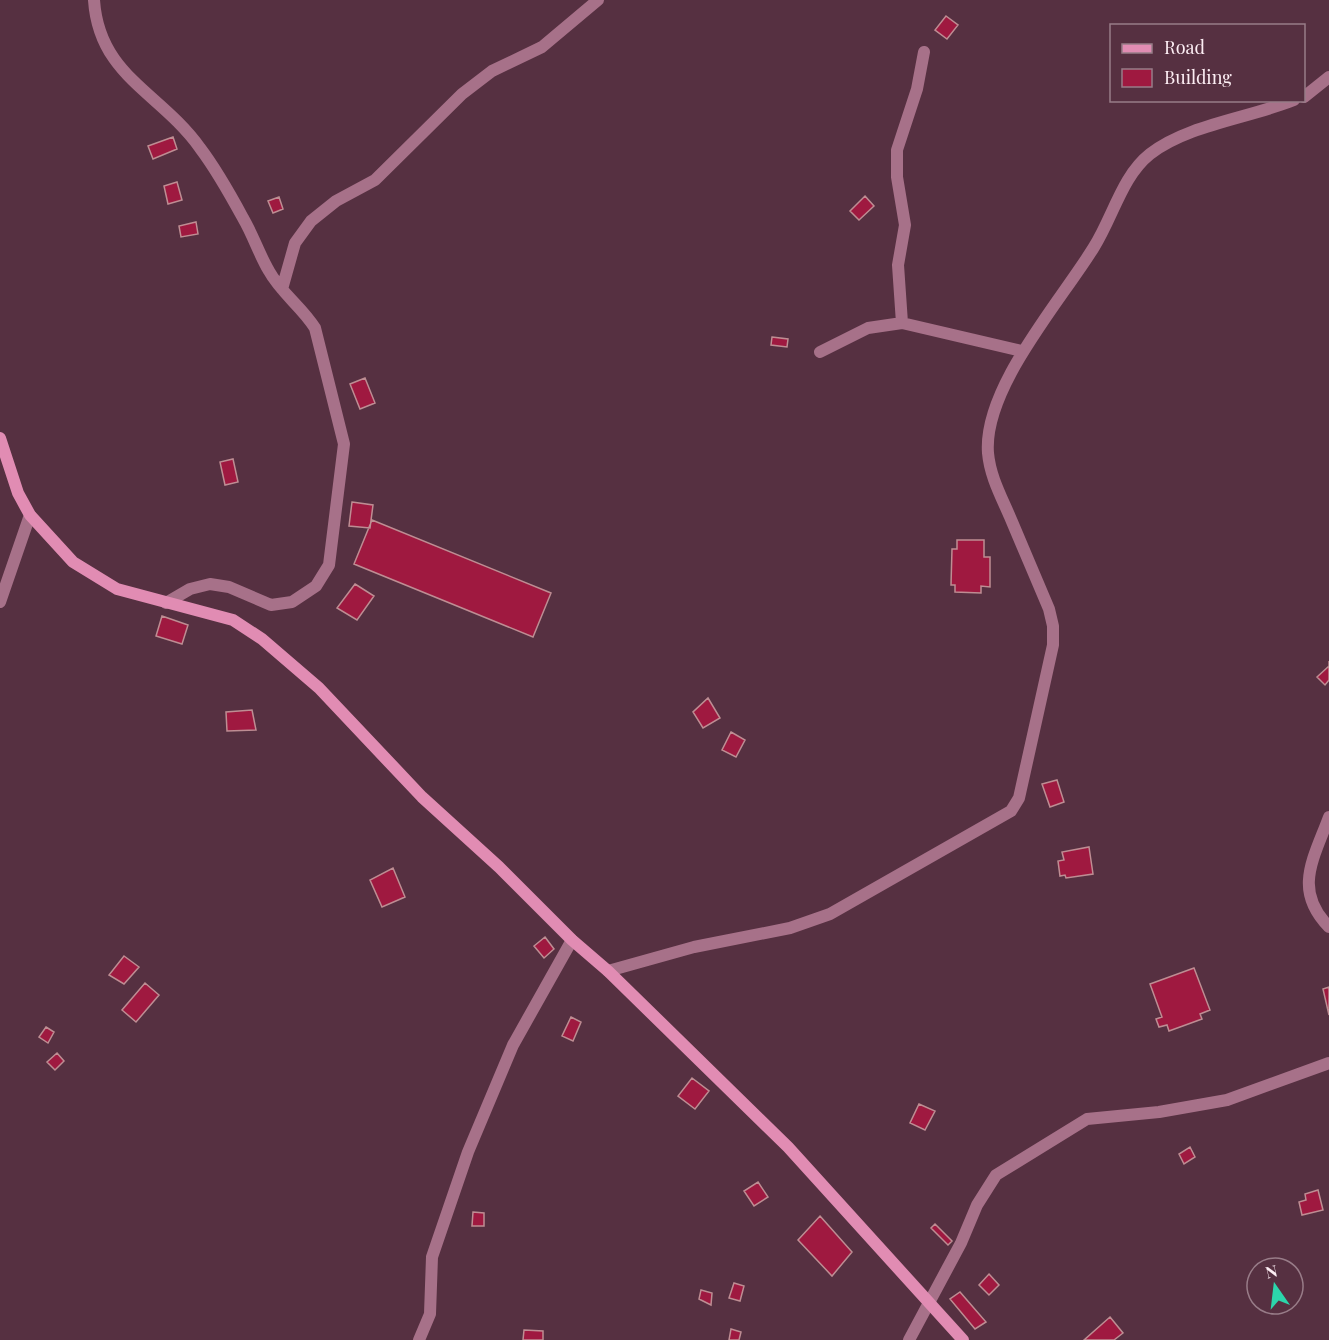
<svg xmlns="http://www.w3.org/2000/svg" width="1329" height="1340" font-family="'Playfair Display',serif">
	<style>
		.building { fill: #9f1940; stroke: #be8d93; stroke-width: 1.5 }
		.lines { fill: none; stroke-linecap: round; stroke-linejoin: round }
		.street { stroke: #a77189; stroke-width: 12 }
		.secondary { stroke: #e18cb3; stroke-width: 12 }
	</style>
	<rect width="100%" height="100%" fill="#563041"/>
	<path class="building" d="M946 16 958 25 947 39 935 30Z
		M173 137 177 149 153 159 148 146Z
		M177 182 182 200 168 204 164 186Z
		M865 196 874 206 859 220 850 211Z
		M279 197 283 209 273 213 268 201Z
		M196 222 198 234 181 237 179 226Z
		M772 337 788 339 787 347 771 345Z
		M365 378 375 403 360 409 350 384Z
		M233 459 238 482 225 485 220 462Z
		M352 502 373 505 370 528 349 526Z
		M372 520 551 593 533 637 354 564Z
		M957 540H984V557H990V587L981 586V593L955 592V585H951L952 549H957Z
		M355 584 374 596 357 620 337 608Z
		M162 616 188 625 182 644 156 636Z
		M1329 661V680L1325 685 1317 677 1329 666Z
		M708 698 720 718 703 728 693 712Z
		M252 710 256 730 227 731 226 712Z
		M731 732 745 740 736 757 722 750Z
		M1057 780 1064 802 1050 807 1042 784Z
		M1089 847 1093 874 1066 878 1065 875 1060 876 1058 861 1064 860 1062 852Z
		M393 868 405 897 382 907 370 880Z
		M545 937 554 949 544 958 534 946Z
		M124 956 139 967 124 984 109 975Z
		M1194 968 1210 1010 1200 1014 1202 1019 1169 1031 1167 1025 1159 1027 1156 1019 1162 1017 1150 984Z
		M145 983 159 995 136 1022 122 1010Z
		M1329 987V1015L1323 989Z
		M571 1017 581 1022 573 1041 562 1036Z
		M46 1027 54 1032 48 1043 39 1037Z
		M57 1053 64 1061 55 1070 47 1062Z
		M692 1078 709 1091 695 1109 678 1096Z
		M919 1104 935 1111 925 1130 910 1123Z
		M1190 1147 1195 1157 1184 1164 1179 1154Z
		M758 1182 768 1197 754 1206 744 1191Z
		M1318 1190 1323 1210 1302 1215 1299 1202 1306 1200 1305 1194Z
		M473 1212 484 1213V1226H472Z
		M820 1216 852 1252 832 1276 798 1240Z
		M935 1224 952 1241 948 1245 931 1228Z
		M989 1274 999 1285 989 1295 979 1285Z
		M734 1283 744 1286 740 1301 729 1298Z
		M701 1290 712 1293 711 1305 699 1299Z
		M960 1292 986 1322 975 1329 950 1299Z
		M1110 1317 1123 1333 1114 1340H1084Z
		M731 1329 741 1332 739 1340H729Z
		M524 1330 543 1331V1340H523Z"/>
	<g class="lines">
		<path class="street" d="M94 0C99 76 160 92 200 148 216 169 230 194 243 218 253 235 259 254 269 271 281 293 302 307 315 328L344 444 329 565 316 586 292 602 271 605 229 587 210 584 190 589 166 603
			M1304 97 1329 77
			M282 289 295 243 311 221 336 201 375 180 462 94 492 71 542 47 598 0
			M902 323 898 265 905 225 897 177V150L917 89 924 52
			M820 352 868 328 902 323 1022 351
			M0 602 30 515
			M1329 817C1313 860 1293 890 1329 927
			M608 971 694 947 790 928 830 914 1011 811 1019 798 1053 645V626L1049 609C1036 578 1023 548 1010 517 1001 496 990 476 988 453 983 388 1061 301 1094 247 1113 217 1122 176 1150 154 1187 125 1249 118 1294 100
			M419 1340 430 1314 432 1257 468 1152 513 1045 572 940
			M909 1340 961 1243 977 1205 996 1175 1087 1119 1159 1112 1227 1100 1329 1063"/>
		<path class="secondary" d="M0 438 18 493 30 515 73 562 117 589 233 620 262 639 319 688 422 797 499 867 572 940 608 971 788 1147 963 1340"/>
	</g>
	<rect x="1110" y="24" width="195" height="78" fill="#563041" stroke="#987c88" stroke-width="1.5"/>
	<rect x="1122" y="44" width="30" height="9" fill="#e18cb3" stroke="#987c88" stroke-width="1.5"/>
	<text x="1164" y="54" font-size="18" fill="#fcedf3">Road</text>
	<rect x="1122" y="69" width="30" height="18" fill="#9f1940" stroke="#987c88" stroke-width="1.5"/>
	<text x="1164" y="84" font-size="18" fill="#fcedf3">Building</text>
	<g transform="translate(1275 1286) rotate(346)"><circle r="28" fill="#563041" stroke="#987c88" stroke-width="1.5"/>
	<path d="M0-4.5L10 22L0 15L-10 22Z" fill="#2cd5ab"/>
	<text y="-9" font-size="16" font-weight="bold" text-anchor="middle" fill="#fcedf3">N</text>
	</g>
</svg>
